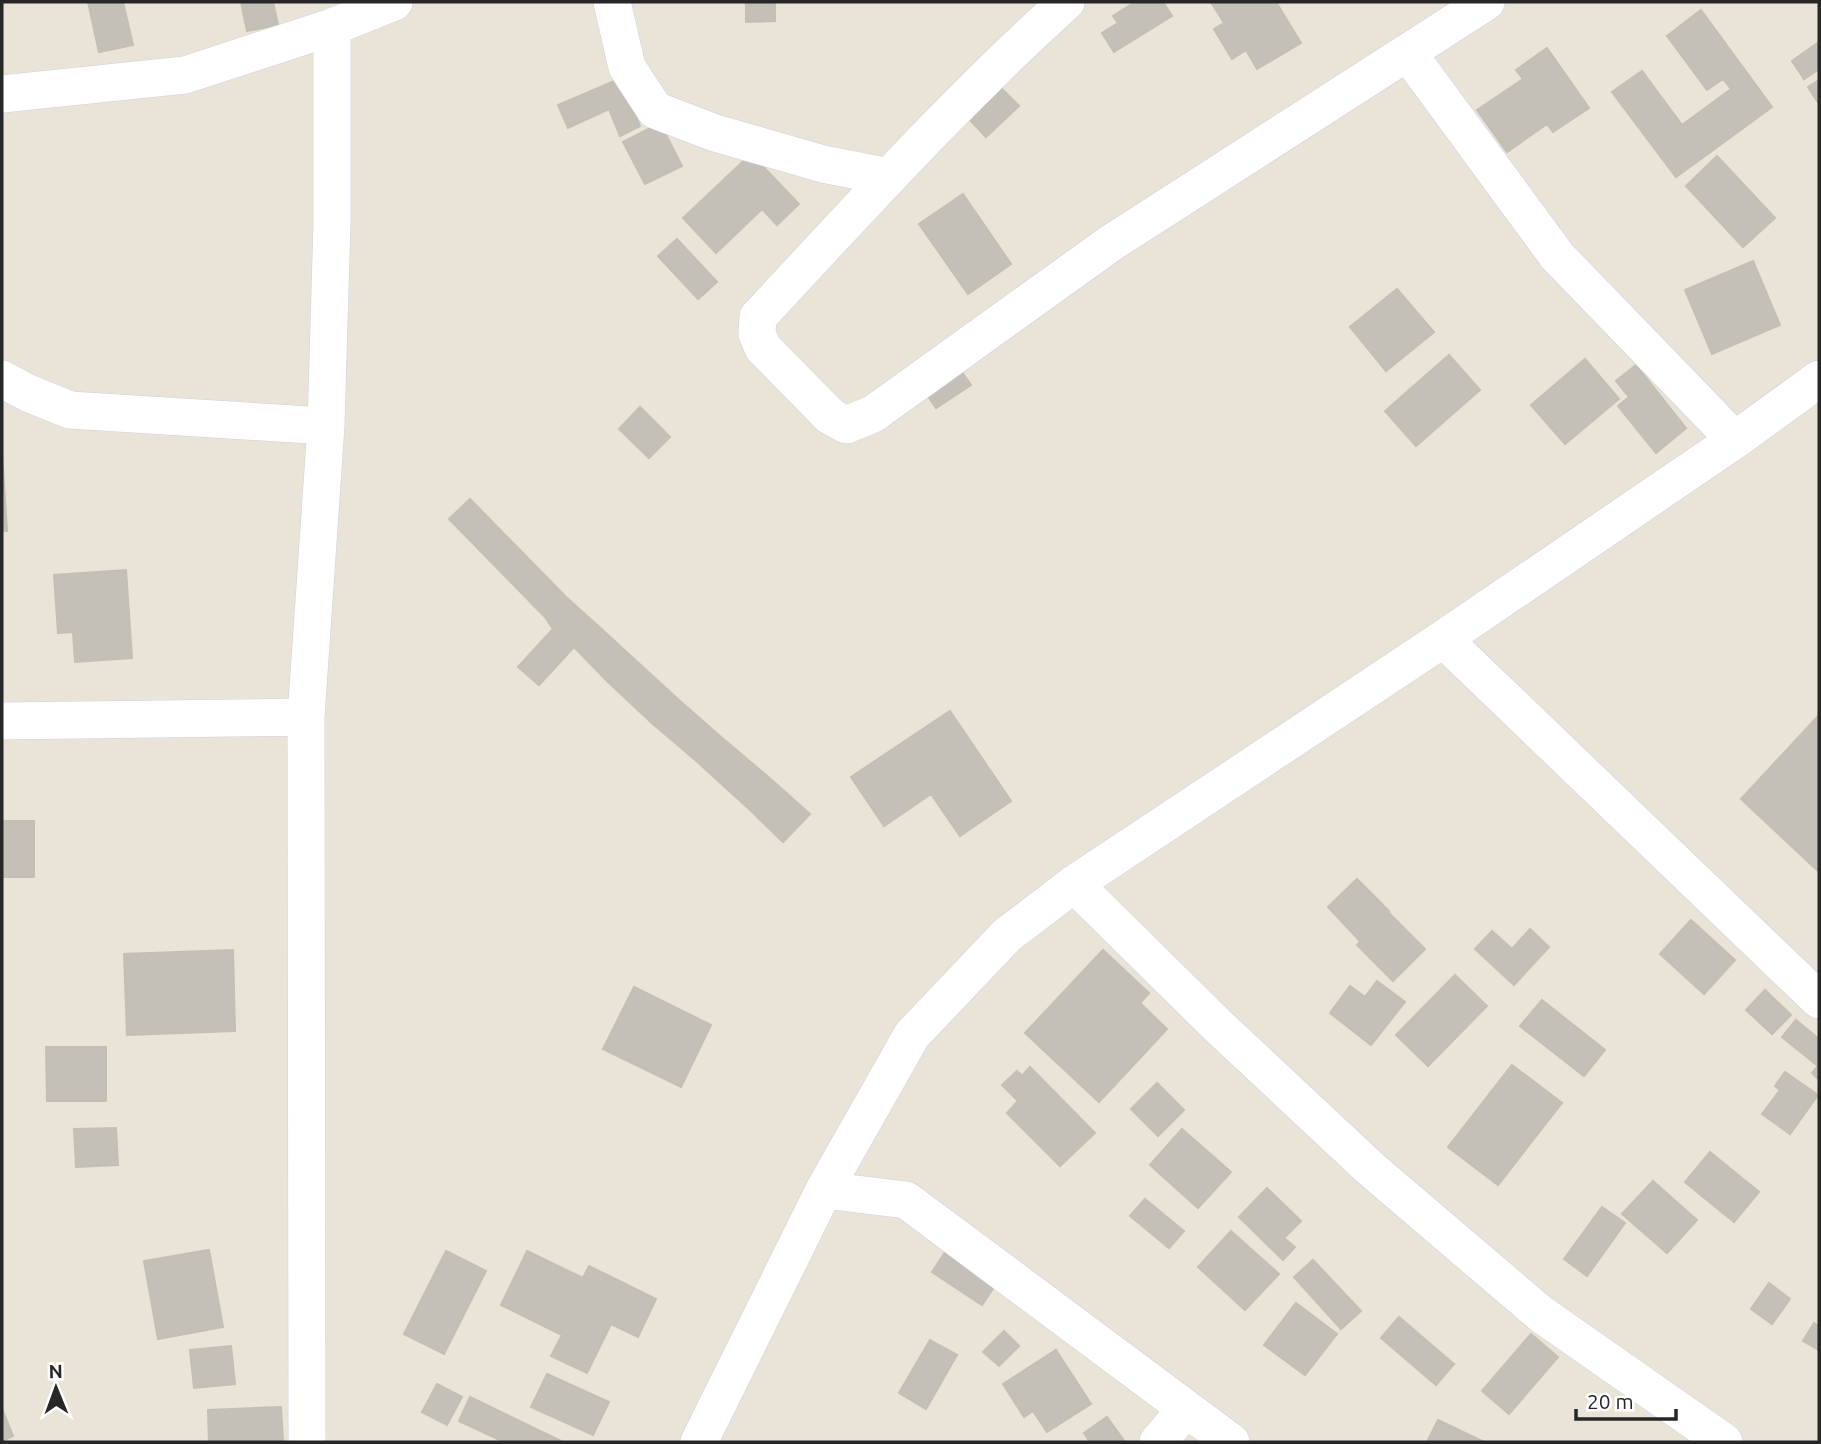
<svg xmlns="http://www.w3.org/2000/svg" width="1821" height="1444" font-family="Ubuntu,sans-serif">
	<style>
		.building { fill: #c4c0b8; stroke: #c4bfb2; stroke-width: 2 }
		.lines { fill: none; stroke-linecap: round; stroke-linejoin: round }
		.minor-casing { stroke: #ced0e0; stroke-width: 38 }
		.minor { stroke: #fff; stroke-width: 37 }
	</style>
	<rect width="100%" height="100%" fill="#e9e3d8"/>
	<path class="building" d="M88 2H123L133 45 99 52Z
		M241 2H273L278 25 247 31Z
		M746 2H775V21L746 22Z
		M1135 2H1163L1172 16 1114 52 1102 33 1118 23 1113 16Z
		M1211 2H1276L1301 43 1257 69 1246 50 1232 59 1214 29 1224 23Z
		M1701 10 1772 107 1676 177 1612 92 1642 71 1682 125 1731 89 1723 79 1707 90 1667 36Z
		M1819 42V69L1804 79 1792 61Z
		M1547 48 1589 108 1553 132 1547 124 1507 152 1477 110 1523 79 1516 70Z
		M619 79 640 126 620 136 609 109 568 128 558 105Z
		M1819 80V104L1808 87Z
		M1001 88 1019 106 986 137 969 119Z
		M660 123 682 166 645 184 623 142Z
		M751 154 799 204 777 225 762 209 716 253 683 218Z
		M1717 156 1775 218 1743 247 1686 186Z
		M963 194 1011 264 968 294 919 224Z
		M677 239 717 282 698 299 658 256Z
		M1753 261 1780 325 1712 354 1685 290Z
		M1397 289 1434 332 1386 371 1350 327Z
		M1449 355 1480 390 1416 446 1385 411Z
		M1585 359 1619 399 1565 444 1531 405Z
		M956 364 971 385 936 408 922 387Z
		M1636 365 1686 428 1656 453 1618 406 1629 397 1616 381Z
		M640 407 670 437 649 458 619 429Z
		M2 453 7 531H2Z
		M470 499 566 597 545 617 449 519Z
		M126 570 132 658 75 662 73 632 58 633 54 575Z
		M566 597 595 623 574 647 553 629 545 617Z
		M595 623 632 657 608 682 574 647Z
		M553 629 574 647 539 685 518 667Z
		M632 657 679 700 654 725 608 682Z
		M679 700 714 731 693 758 654 725Z
		M950 711 1011 801 960 836 931 794 884 826 851 777Z
		M1819 715V872L1741 799Z
		M714 731 773 781 748 808 693 758Z
		M773 781 810 814 783 842 748 808Z
		M2 821H34V877H2Z
		M1357 879 1389 911 1359 940 1328 907Z
		M1389 913 1425 949 1393 981 1357 945Z
		M1691 920 1735 960 1704 994 1660 954Z
		M1530 929 1549 947 1514 985 1475 949 1492 931 1512 949Z
		M233 950 235 1031 127 1035 124 954Z
		M1103 950 1149 993 1140 1003 1167 1029 1099 1102 1025 1033Z
		M1455 975 1487 1006 1428 1066 1396 1035Z
		M1377 981 1405 1002 1371 1045 1330 1013 1350 986 1365 997Z
		M634 987 711 1025 681 1087 603 1049Z
		M1765 990 1791 1015 1772 1034 1746 1010Z
		M1542 1000 1605 1050 1584 1076 1520 1026Z
		M1796 1020 1819 1039V1080L1812 1073 1818 1066 1782 1037Z
		M46 1047H106V1101H47Z
		M1512 1065 1562 1103 1498 1185 1448 1147Z
		M1030 1067 1095 1133 1060 1166 1007 1113 1018 1101 1002 1085 1017 1071 1022 1076Z
		M1785 1072 1818 1095 1790 1134 1762 1114 1780 1090 1775 1086Z
		M1157 1083 1184 1110 1158 1136 1131 1109Z
		M116 1128 118 1165 76 1167 74 1129Z
		M1182 1129 1231 1172 1198 1208 1150 1165Z
		M1710 1152 1759 1192 1734 1222 1685 1182Z
		M1653 1181 1697 1220 1667 1253 1622 1214Z
		M1267 1188 1301 1221 1284 1238 1295 1247 1283 1260 1239 1217Z
		M1145 1199 1184 1231 1169 1248 1130 1216Z
		M1602 1207 1625 1223 1587 1276 1564 1259Z
		M1231 1231 1279 1274 1245 1310 1198 1267Z
		M209 1250 223 1327 158 1339 144 1261Z
		M446 1251 486 1271 444 1354 404 1334Z
		M527 1251 583 1278 589 1266 656 1299 638 1337 611 1324 587 1373 551 1356 562 1335 501 1305Z
		M946 1251 996 1284 982 1305 932 1272Z
		M1313 1260 1361 1311 1341 1329 1294 1277Z
		M1769 1283 1790 1299 1772 1324 1751 1309Z
		M1296 1303 1337 1334 1305 1375 1264 1345Z
		M1399 1317 1454 1364 1436 1385 1381 1338Z
		M1814 1323 1819 1326V1350L1803 1341Z
		M1004 1331 1019 1346 999 1366 983 1352Z
		M1531 1334 1558 1357 1509 1414 1482 1391Z
		M930 1340 957 1355 926 1409 899 1393Z
		M231 1346 235 1384 194 1388 190 1350Z
		M1056 1350 1091 1404 1047 1432 1033 1411 1024 1417 1003 1384Z
		M547 1374 609 1402 593 1435 531 1407Z
		M437 1384 462 1397 447 1425 422 1412Z
		M470 1397 563 1442H504L459 1421Z
		M281 1407 283 1442H209L208 1410Z
		M2 1409 13 1436 2 1441Z
		M1107 1417 1125 1442H1090L1084 1433Z
		M1438 1420 1484 1442H1427Z"/>
	<g class="lines">
		<g class="minor-casing">
			<path id="minor" d="M612 2 627 67 655 110 715 133 771 149 823 164 889 177
				M1066 2C957 100 858 210 758 317L757 334 763 348 830 416 846 425 873 414 1111 243 1486 2
				M1408 53 1557 256 1735 440
				M2 94 185 75 332 27 394 2
				M2 379 28 393 70 410 326 426
				M1443 639 1819 1000
				M2 721 306 717
				M1074 884 1217 1025 1371 1169 1541 1314 1724 1442
				M824 1190 906 1200 1231 1442
				M307 1442 306 717 326 426 332 221V27
				M699 1442 824 1190 912 1035 1007 935 1074 884 1443 639 1735 440 1819 379
				M1158 1442 1186 1409"/>
		</g>
		<use href="#minor" class="minor"/>
	</g>
	<rect width="1821" height="1444" fill="none" stroke="#272727" stroke-width="7"/>
	<g transform="translate(56 1388) rotate(359)" stroke="#ffffff" stroke-width="5" paint-order="stroke">
	<path d="M0-5L12 26L0 18L-12 26Z" fill="#272727"/>
	<text y="-10" font-size="19" font-weight="bold" text-anchor="middle" fill="#272727">N</text>
	</g>
	<path d="M1576 1409v10h100v-10" fill="none" stroke="#272727" stroke-width="3.5"/>
	<text x="1587" y="1409" font-size="21" fill="#272727" stroke="#ffffff" stroke-width="5" paint-order="stroke">20 m</text>
</svg>
